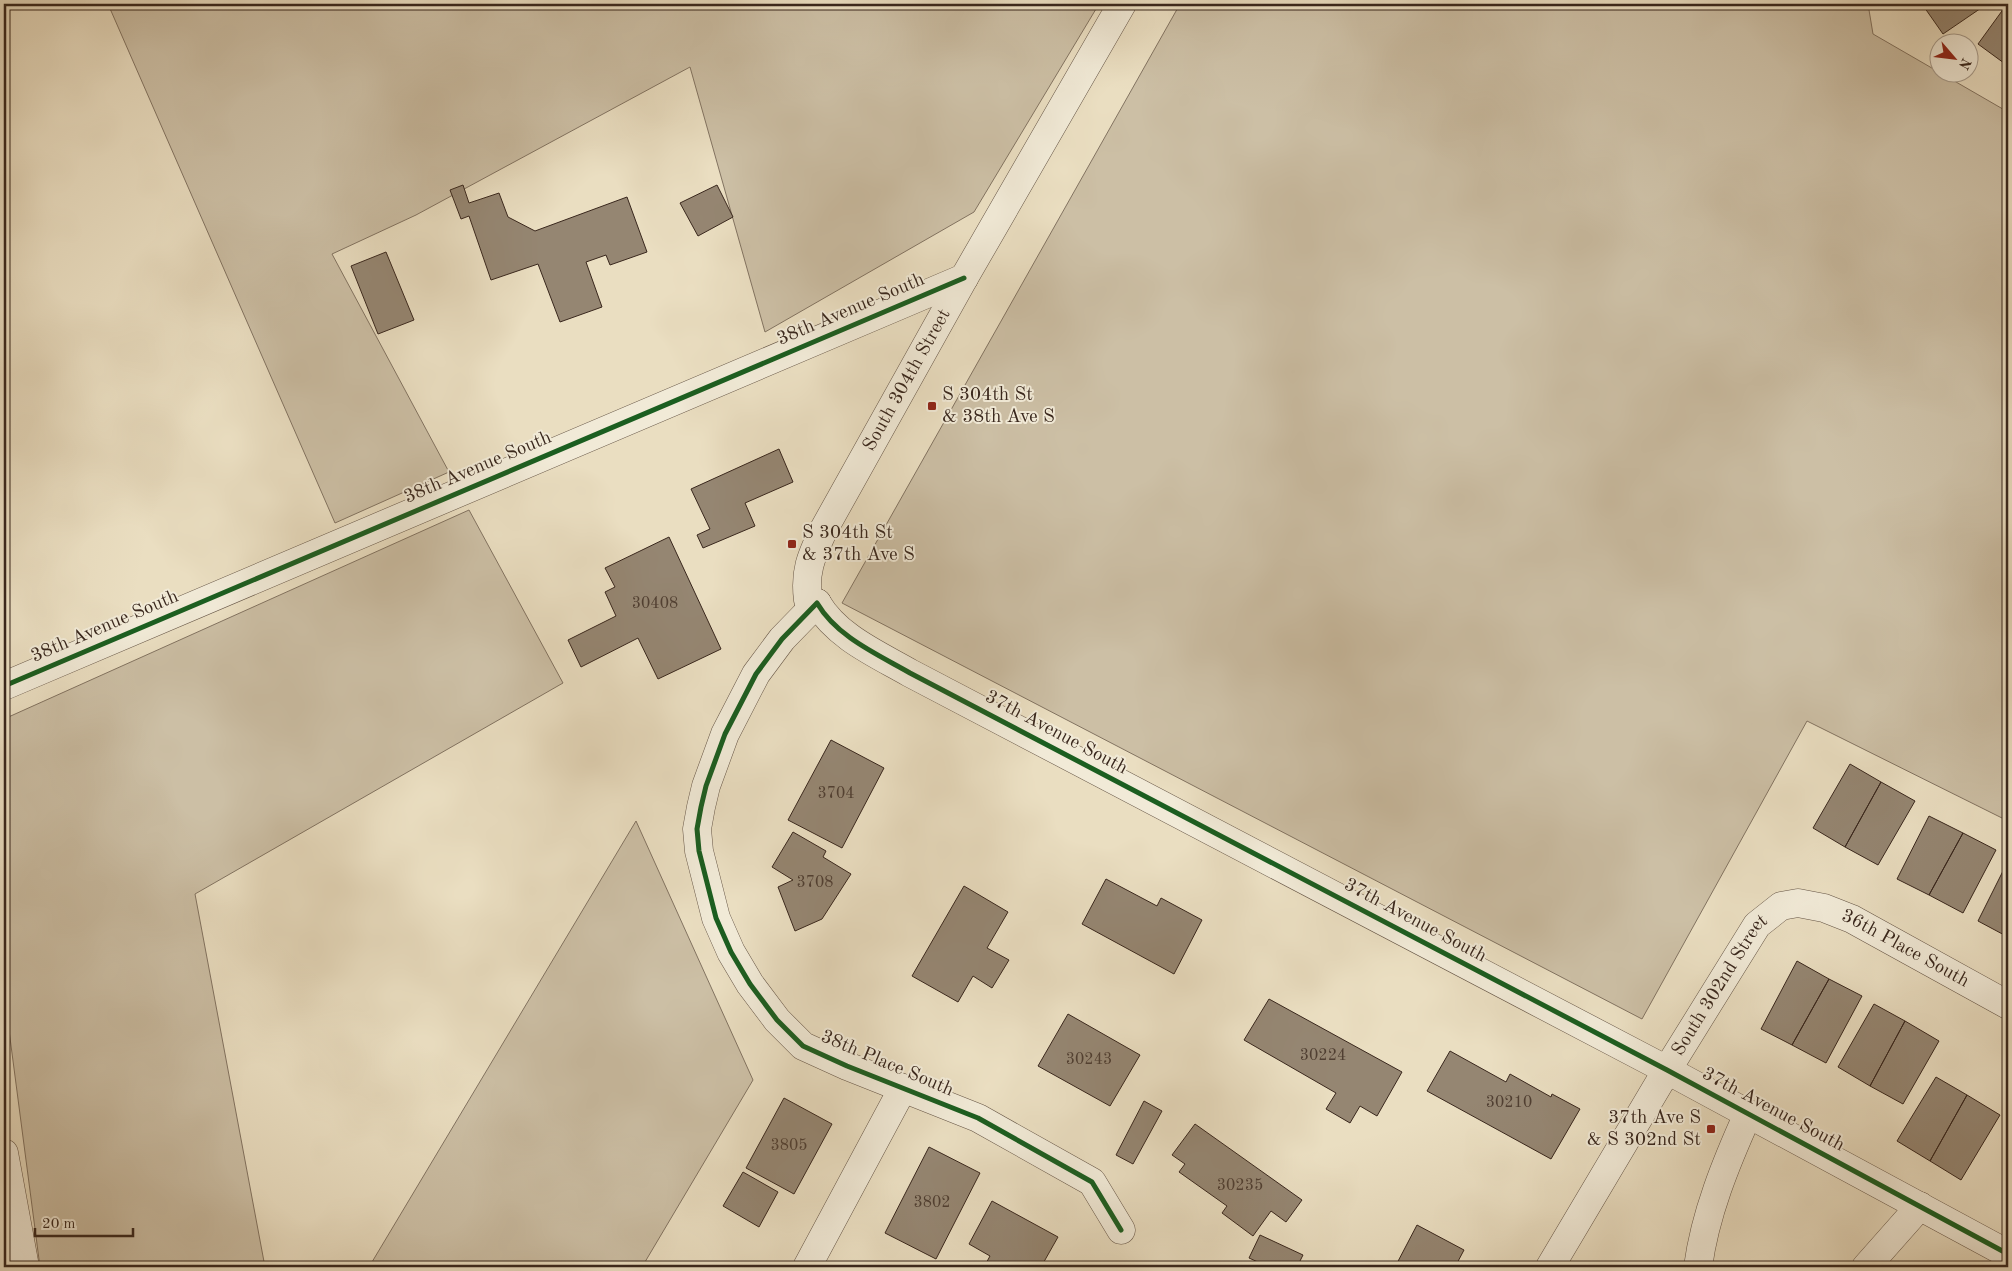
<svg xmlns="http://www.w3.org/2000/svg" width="2012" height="1271" font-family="'Old Standard TT',serif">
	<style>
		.green { fill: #ccbfa5; stroke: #827361 }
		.building { fill: #958672; stroke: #39271d }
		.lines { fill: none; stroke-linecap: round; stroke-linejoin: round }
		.minor-casing { stroke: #655546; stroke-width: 29 }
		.minor { stroke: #f1ead7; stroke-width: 28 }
		.cycleway-casing { stroke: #f1ead7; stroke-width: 8 }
		.cycleway { stroke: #1b5e20; stroke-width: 5 }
		.poi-dot { fill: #8f2418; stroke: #f1ead7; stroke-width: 2 }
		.labels { text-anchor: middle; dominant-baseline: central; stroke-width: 4; stroke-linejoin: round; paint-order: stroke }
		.number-label { font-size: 16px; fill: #503f32 }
		.street-label { font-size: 19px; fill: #39271d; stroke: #f1ead7 }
		.poi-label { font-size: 19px; fill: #39271d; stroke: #f1ead7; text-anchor: start }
	</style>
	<rect width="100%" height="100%" fill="#eadec1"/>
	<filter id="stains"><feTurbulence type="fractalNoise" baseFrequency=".004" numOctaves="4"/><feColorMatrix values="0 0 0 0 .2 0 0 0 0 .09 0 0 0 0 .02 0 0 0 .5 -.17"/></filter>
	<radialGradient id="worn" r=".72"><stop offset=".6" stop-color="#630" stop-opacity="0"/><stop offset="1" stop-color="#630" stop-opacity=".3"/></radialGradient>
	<path class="green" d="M108 4H1099L974 212 765 332 690 67 416 215 332 254 449 472 335 523Z
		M1180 4H1868L1873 34 2008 112V821L1807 721 1642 1019 842 603Z
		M469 510 563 683 195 894 265 1267H40L4 992V719Z
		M636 821 753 1080 642 1267H369Z"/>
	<path class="building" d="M1922 4H1987L1943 34Z
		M2007 4H2008V66L1978 44Z
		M463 185 469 203 499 193 508 217 535 231 627 197 647 252 610 265 606 255 586 262 602 307 560 322 538 264 491 280 469 216 461 219 450 190Z
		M717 185 733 217 698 236 680 203Z
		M386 252 414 320 378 334 351 266Z
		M779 449 793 482 745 503 755 526 703 548 697 535 710 529 691 489Z
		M669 537 721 649 658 679 638 638 581 667 568 640 616 616 605 592 615 587 605 568Z
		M831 740 884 768 842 848 788 820Z
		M1850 764 1881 782 1845 847 1813 828Z
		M1881 782 1915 801 1878 865 1845 847Z
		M1929 816 1963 833 1929 895 1897 879Z
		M793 832 826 851 823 857 851 874 822 919 795 931 778 887 793 880 772 867Z
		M1963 833 1996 850 1963 913 1929 895Z
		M2007 863H2008V937L1978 921Z
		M1106 879 1157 906 1161 898 1202 920 1174 974 1082 924Z
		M964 886 1008 912 987 948 1009 960 992 988 973 976 958 1002 912 976Z
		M1797 961 1829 979 1792 1045 1761 1029Z
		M1829 979 1862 996 1826 1063 1792 1045Z
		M1269 999 1402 1072 1377 1116 1360 1106 1350 1123 1326 1109 1336 1093 1244 1040Z
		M1874 1004 1905 1021 1870 1086 1838 1067Z
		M1068 1014 1140 1055 1110 1106 1038 1066Z
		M1905 1021 1939 1041 1903 1104 1870 1086Z
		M1450 1051 1506 1082 1510 1074 1551 1097 1552 1094 1580 1109 1551 1159 1427 1091Z
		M1936 1077 1967 1095 1930 1161 1897 1141Z
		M1967 1095 2000 1115 1961 1180 1930 1161Z
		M784 1098 832 1124 794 1194 746 1168Z
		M1144 1101 1162 1111 1133 1164 1116 1155Z
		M1195 1124 1302 1200 1286 1222 1271 1211 1253 1236 1222 1213 1227 1206 1179 1172 1185 1164 1172 1155Z
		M929 1147 980 1173 936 1259 885 1233Z
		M743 1172 778 1192 759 1227 723 1206Z
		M992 1201 1058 1237 1041 1267H984L990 1256 969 1244Z
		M1417 1225 1464 1250 1455 1267H1395Z
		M1260 1235 1303 1255 1297 1267H1269L1249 1258Z"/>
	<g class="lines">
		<g class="minor-casing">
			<g id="minor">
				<path d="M817 603C837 637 877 654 910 673L1667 1070 2008 1254"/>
				<path d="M817 603 782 639 756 674 725 734 706 786 701 807 697 829 699 851 716 918 731 952 750 984 777 1020 803 1046 847 1066 978 1118 1092 1182 1121 1230"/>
				<path id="s1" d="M817 603 808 600C804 570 812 555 824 529L964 278 1122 4"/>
				<path d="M4 686 964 278"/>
				<path d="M4 1153 25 1267"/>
				<path d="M807 1267 903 1088"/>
				<path id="s2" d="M1550 1267 1667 1070 1757 925 1781 906 1798 903 1824 908 1852 919 2008 1005"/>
				<path d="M1698 1267C1705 1214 1726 1163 1748 1114"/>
				<path d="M1866 1267 1920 1206"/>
			</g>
		</g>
		<use href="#minor" class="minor"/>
		<g class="cycleway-casing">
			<path id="cycleway" d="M4 686 964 278
				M1121 1230 1092 1182 978 1118 847 1066 803 1046 777 1020 750 984 731 952 716 918 699 851 697 829 701 807 706 786 725 734 756 674 782 639 817 603C837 637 877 654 910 673L1667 1070 2008 1254"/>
		</g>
		<use href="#cycleway" class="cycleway"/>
	</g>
	<g class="poi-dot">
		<rect x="927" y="401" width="10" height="10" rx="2.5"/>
		<rect x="787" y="539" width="10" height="10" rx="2.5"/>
		<rect x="1706" y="1124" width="10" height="10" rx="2.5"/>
	</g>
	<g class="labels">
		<g class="number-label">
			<text x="655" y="604">30408</text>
			<text x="836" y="794">3704</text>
			<text x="815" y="883">3708</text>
			<text x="1323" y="1056">30224</text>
			<text x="1089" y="1060">30243</text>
			<text x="1509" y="1103">30210</text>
			<text x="789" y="1146">3805</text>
			<text x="1240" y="1186">30235</text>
			<text x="932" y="1203">3802</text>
		</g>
		<g class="street-label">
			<text transform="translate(851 310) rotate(-23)">38th Avenue South</text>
			<text stroke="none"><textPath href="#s1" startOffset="254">South 304th Street</textPath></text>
			<text transform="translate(478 468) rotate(-23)">38th Avenue South</text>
			<text transform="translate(105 627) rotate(-23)">38th Avenue South</text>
			<text transform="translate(1056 733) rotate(28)">37th Avenue South</text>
			<text transform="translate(1415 921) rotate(28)">37th Avenue South</text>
			<text stroke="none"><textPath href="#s2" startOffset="565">36th Place South</textPath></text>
			<text stroke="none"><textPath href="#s2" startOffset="329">South 302nd Street</textPath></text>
			<text transform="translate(887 1064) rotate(23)">38th Place South</text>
			<text transform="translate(1773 1110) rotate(28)">37th Avenue South</text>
		</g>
		<g class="poi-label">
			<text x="942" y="395">S 304th St<tspan x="942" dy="22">&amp; 38th Ave S</tspan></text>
			<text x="802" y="533">S 304th St<tspan x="802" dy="22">&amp; 37th Ave S</tspan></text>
			<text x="1701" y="1118" text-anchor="end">37th Ave S<tspan x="1701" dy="22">&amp; S 302nd St</tspan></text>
		</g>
	</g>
	<rect width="2012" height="1271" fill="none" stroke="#eadec1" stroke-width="20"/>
	<rect x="5" y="5" width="2002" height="1261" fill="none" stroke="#39271d" stroke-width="2.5"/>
	<rect x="10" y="10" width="1992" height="1251" fill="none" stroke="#39271d"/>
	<g transform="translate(1954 58) rotate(118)"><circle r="24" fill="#f1ead7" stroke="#a79c8d"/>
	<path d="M0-4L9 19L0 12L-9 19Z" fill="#8f2418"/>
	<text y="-8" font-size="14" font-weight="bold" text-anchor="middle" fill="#39271d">N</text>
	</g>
	<path d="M35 1228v8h98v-8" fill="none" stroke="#39271d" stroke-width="2.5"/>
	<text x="42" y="1228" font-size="15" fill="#39271d" stroke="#f1ead7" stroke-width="4" paint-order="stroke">20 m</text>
	<rect width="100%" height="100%" filter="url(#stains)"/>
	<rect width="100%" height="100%" fill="url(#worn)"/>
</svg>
